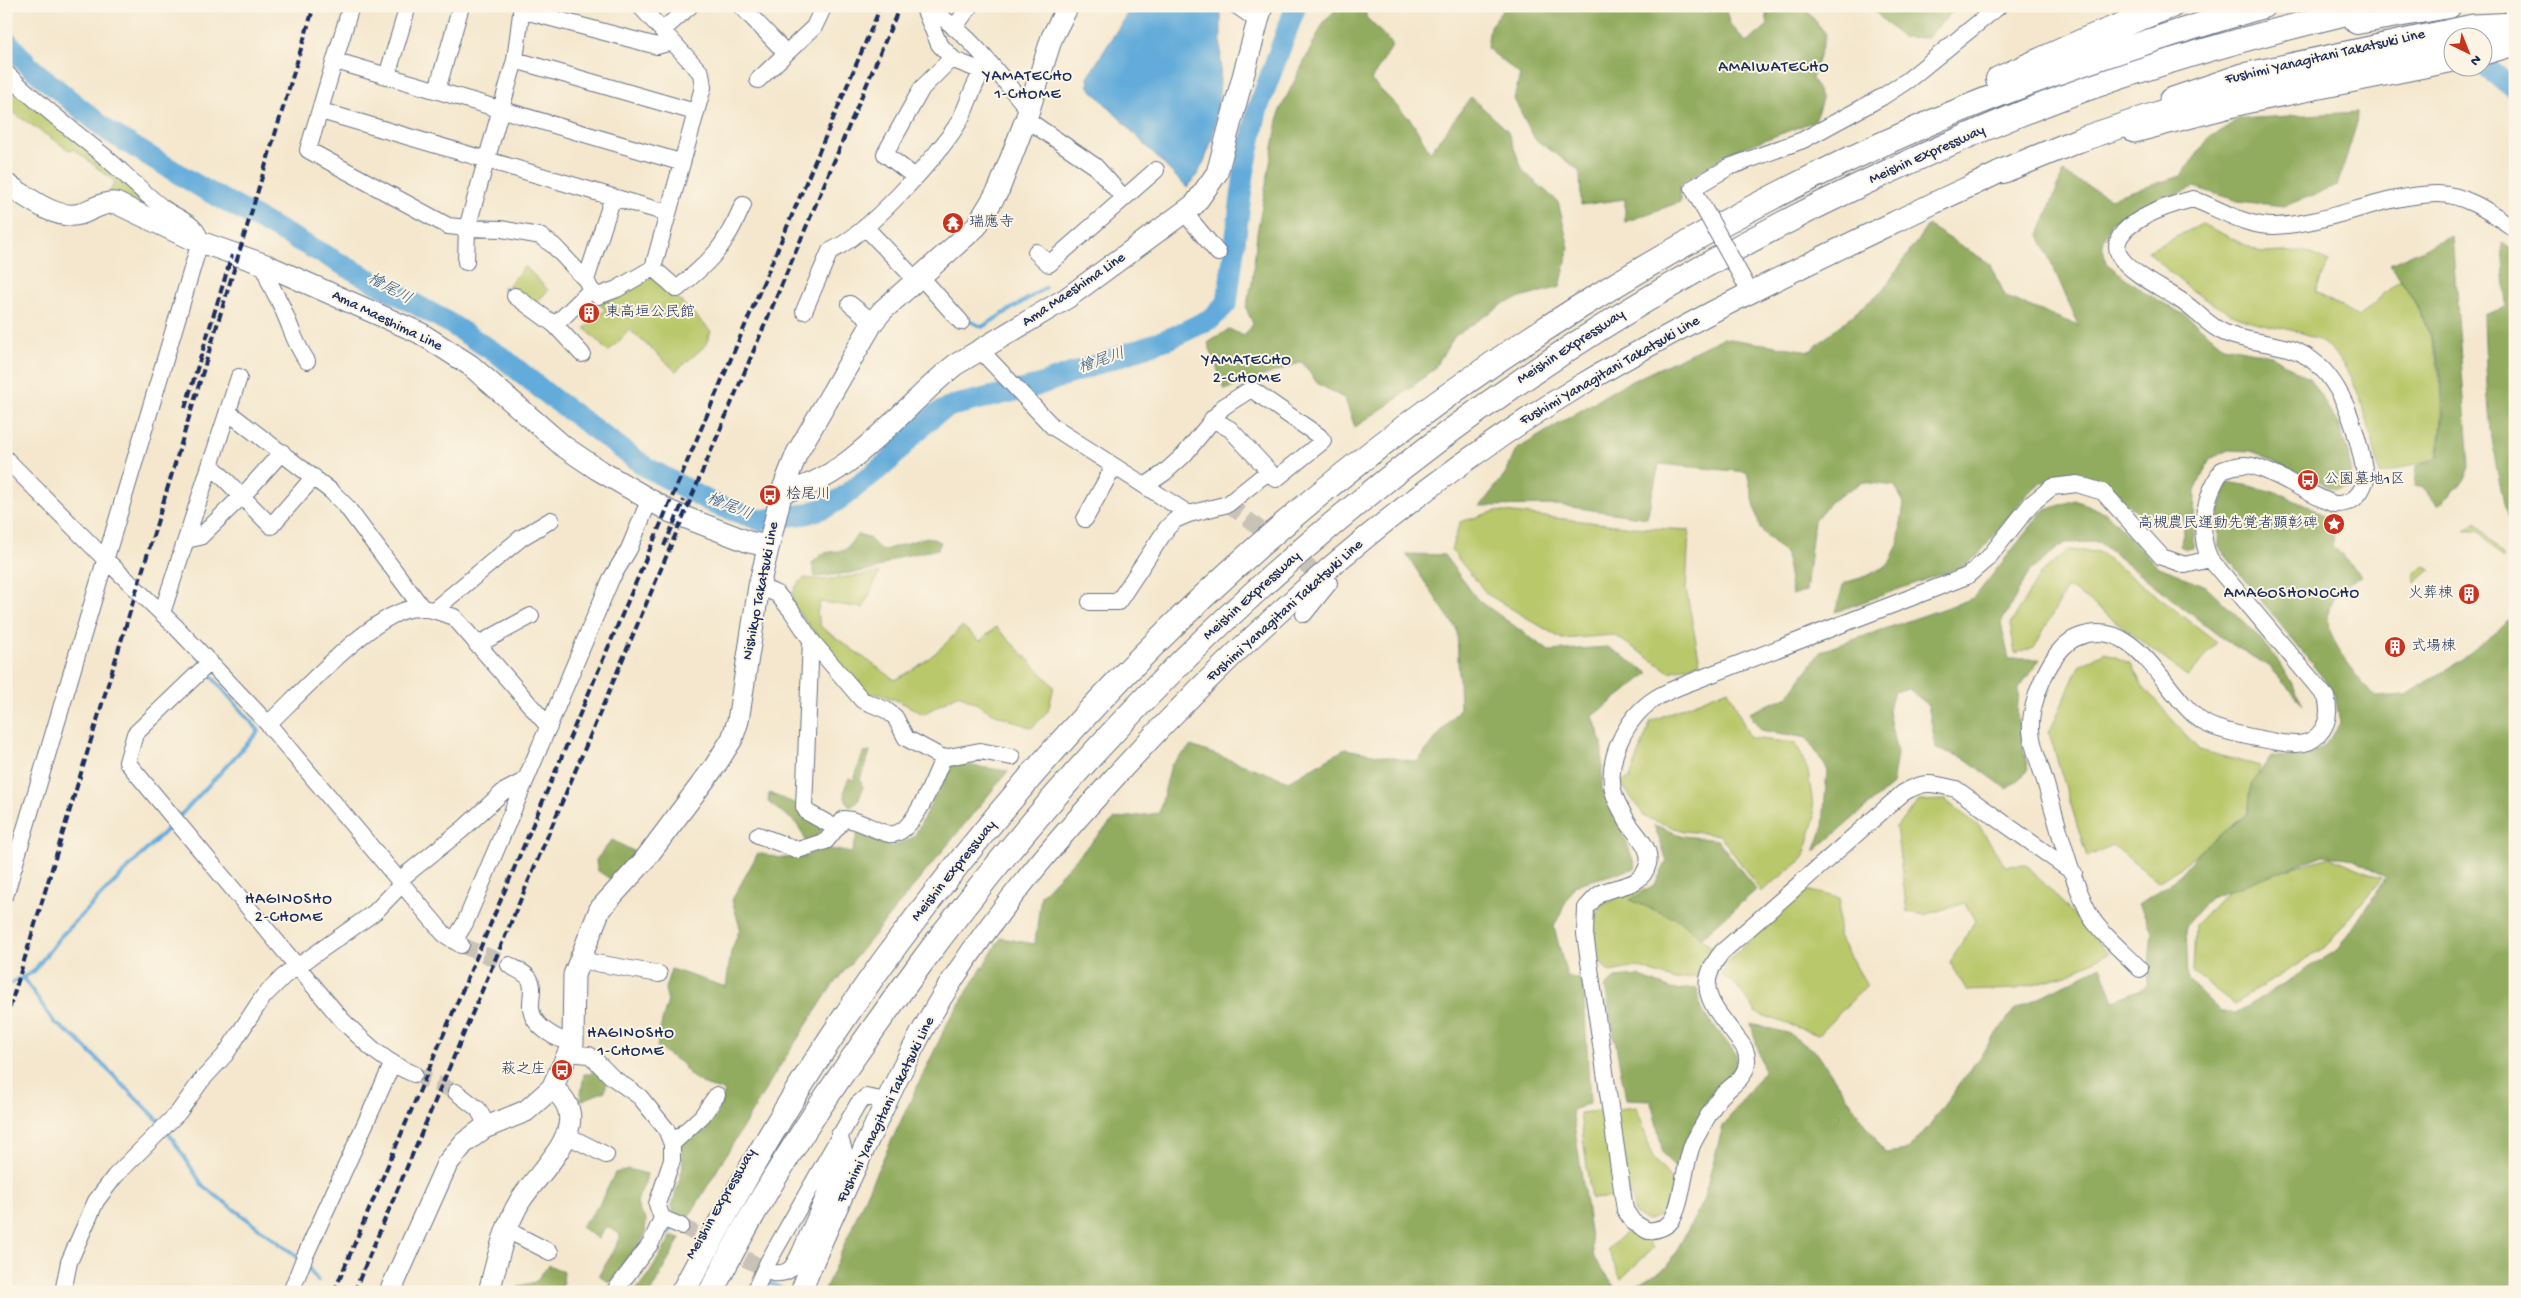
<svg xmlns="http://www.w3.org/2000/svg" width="2521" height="1298" font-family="'Gochi Hand','Klee One',sans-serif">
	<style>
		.green { fill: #b9c86b; stroke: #6a7c64 }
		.forest { fill: #92ac5f; stroke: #566e5e; fill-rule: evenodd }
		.water { fill: #62abda; stroke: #3e6d9c }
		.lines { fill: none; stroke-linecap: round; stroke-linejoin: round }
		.stream { stroke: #62abda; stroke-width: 4 }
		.river { stroke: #62abda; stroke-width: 21 }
		.minor-tunnel { stroke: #c9c2b7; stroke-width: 16; stroke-dasharray: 16 8; stroke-linecap: butt }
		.minor-casing { stroke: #676f85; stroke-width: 18 }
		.major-casing { stroke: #676f85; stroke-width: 23 }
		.highway-casing { stroke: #676f85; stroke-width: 26 }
		.minor { stroke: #fff; stroke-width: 16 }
		.major { stroke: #fff; stroke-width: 21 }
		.highway { stroke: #fff; stroke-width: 24 }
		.rail { stroke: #1b2f5e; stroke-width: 4; stroke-dasharray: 8 4; stroke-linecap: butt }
		.minor-bridge-casing { stroke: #676f85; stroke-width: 18; stroke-linecap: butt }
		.minor-bridge { stroke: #fff; stroke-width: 16 }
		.labels { text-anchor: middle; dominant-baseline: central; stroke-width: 4; stroke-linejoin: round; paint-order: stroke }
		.street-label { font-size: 15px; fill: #1b2f5e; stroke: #fcf5e5 }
		.poi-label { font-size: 15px; fill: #1b2f5e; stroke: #fcf5e5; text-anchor: start }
		.neighbourhood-label { font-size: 16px; letter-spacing: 1px; fill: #1b2f5e; stroke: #fcf5e5 }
		.water-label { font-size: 16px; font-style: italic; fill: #345a89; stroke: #fcf5e5 }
	</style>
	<rect width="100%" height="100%" fill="#fcf5e5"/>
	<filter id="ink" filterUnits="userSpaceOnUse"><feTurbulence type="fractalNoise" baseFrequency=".02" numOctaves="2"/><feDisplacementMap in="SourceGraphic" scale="10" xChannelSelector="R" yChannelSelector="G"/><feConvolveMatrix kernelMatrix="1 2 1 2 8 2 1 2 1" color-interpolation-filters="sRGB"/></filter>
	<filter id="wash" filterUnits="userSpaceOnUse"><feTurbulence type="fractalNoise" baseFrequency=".0096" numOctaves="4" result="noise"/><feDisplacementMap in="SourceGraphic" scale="20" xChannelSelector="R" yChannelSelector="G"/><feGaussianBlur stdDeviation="1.12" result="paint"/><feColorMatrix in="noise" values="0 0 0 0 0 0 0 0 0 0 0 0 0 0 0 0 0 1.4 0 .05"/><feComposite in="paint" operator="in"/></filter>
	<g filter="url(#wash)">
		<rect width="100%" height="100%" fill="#f4e7cd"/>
		<path class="green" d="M6 78 165 216 109 193 115 182 75 150H69L6 108Z
			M2202 224 2262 253 2304 251 2329 262 2315 292 2359 317 2400 279C2438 334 2450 392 2437 457L2380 475C2372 437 2358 370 2327 346 2304 328 2277 329 2251 321 2213 310 2176 280 2148 251Z
			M525 266 548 290 533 307 508 286Z
			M655 276 711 331 705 346 676 371 630 330 608 352 585 328 605 310 599 303Z
			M1496 511 1632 527 1689 530 1686 589 1700 663 1670 672 1614 635 1562 639 1487 594 1451 550 1460 522Z
			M2476 521 2504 557 2502 559 2479 530H2465Z
			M2068 550 2099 552 2217 642 2188 677 2088 600 2067 587 2034 648 2015 653 2010 625 2040 574Z
			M2423 566 2428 567 2431 571 2430 570 2415 583V574Z
			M879 573 863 608 820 602 817 613 821 627 895 680C922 666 942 649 962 626L980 641 996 627 1054 686 1048 711 1032 728 993 713 959 694 923 714C905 704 885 692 863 693L793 605C792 591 794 586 805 578L823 580Z
			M2105 652 2131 664 2142 685 2199 750 2260 766 2247 814 2181 867 2158 882 2113 845 2087 857 2049 733 2079 666Z
			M1728 689 1750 738 1796 743 1808 771 1815 819 1803 859 1761 892 1720 835 1683 831 1645 817 1620 782 1630 778 1651 721Z
			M1945 800 1980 827 2005 866 2027 865 2109 953 2066 975 2016 989 1967 991 1950 962 1975 921 1965 903 1924 915 1907 912 1896 827 1919 801Z
			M2330 857 2382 878 2325 947 2234 1004 2193 972 2195 925 2236 883Z
			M1645 889 1691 927 1713 950 1700 976 1675 980 1637 967 1610 972 1597 960 1593 922 1601 905 1628 893Z
			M1806 890 1840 898 1838 936 1867 985 1818 1035 1757 1013 1736 985 1721 975 1728 960Z
			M1637 1107 1653 1158 1674 1182 1664 1214 1646 1221 1634 1213 1632 1196 1591 1199 1580 1113Z
			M1627 1231 1646 1238 1653 1248 1621 1279 1607 1249Z"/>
		<path class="forest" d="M1339 6H1366V17L1393 45 1371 80 1411 120 1430 152 1471 97 1507 130 1523 171 1558 202 1569 248 1560 287 1506 302 1455 336 1433 370 1398 398 1355 427 1345 399 1317 383 1302 362 1225 390 1208 343 1229 329 1244 336 1253 324 1246 308 1252 283 1257 233 1280 110 1324 22Z
			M1506 6H1696L1703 14 1716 6H1725L1729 23 1747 43 1768 25 1765 6H1803L1826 34 1812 79 1822 99 1815 121 1729 153 1680 184V202L1625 222V199L1581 205 1580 171 1535 139 1514 99 1520 75 1487 48 1490 26Z
			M1869 6H1946L1952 12 1927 38 1901 37Z
			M2357 112 2356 126 2337 186 2284 206 2238 201 2194 187 2111 222 2102 243 2106 263 2144 292 2188 317 2223 346 2270 355 2310 379 2338 424 2348 453 2352 487 2336 490 2251 451 2228 450 2210 459 2195 490 2193 548 2186 549 2180 546 2184 534 2183 515 2146 519 2128 505 2110 484 2086 478 2042 482 2029 492 1977 556 1963 566 1835 612 1844 583 1867 576 1889 564 1898 544 1904 503 1895 486 1862 482 1830 502 1814 521 1806 591 1792 595 1786 555 1760 529 1747 472 1659 464 1647 518 1558 505 1480 506 1505 475 1516 450 1619 387 1723 338 1810 351 1884 289 1928 225 1989 263 2006 297 2079 326 2039 235 2063 173 2110 198 2181 176 2209 138 2239 119Z
			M2452 236 2469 467 2463 482 2437 505 2424 488 2415 486 2417 465 2438 458C2453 380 2436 327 2390 264Z
			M2502 242 2515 251V532C2507 520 2505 507 2502 493 2488 435 2486 374 2484 315L2506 307Z
			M2228 482C2263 488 2310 498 2334 527L2333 546 2362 576C2295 607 2343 659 2374 697L2406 695 2462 659 2498 631 2515 614V1292H1626L1668 1266 1702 1204 1723 1126 1764 1071 1751 1024 1788 1033 1817 1053 1885 1153 1908 1150 1928 1127 2014 1010 2101 966 2114 1001 2147 986 2152 931 2139 904 2175 880 2207 844 2248 815 2251 785 2271 756C2308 759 2320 757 2340 724L2335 693 2218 546 2219 510ZM2323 855 2355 859 2386 877 2339 949 2236 1013H2221L2188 981 2186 926 2210 898Z
			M2075 500 2106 513 2157 566 2206 586 2252 630 2281 664 2303 704 2268 666 2223 639 2099 542 2064 543 2029 572 2001 623 2009 659H2040L2019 688 2017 715 2028 771 2007 789 1964 758 1936 748 1928 705 1909 689 1894 691 1888 711 1897 754 1892 785 1814 852 1823 827 1827 769 1807 738 1761 730 1749 713 1788 696 1821 651 1974 598 2043 511Z
			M858 534 868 537 881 551 927 537 941 542 938 549 899 557 874 570 815 577 812 563 824 553 845 550Z
			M1406 554 1444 555 1477 599 1549 651 1608 647 1649 673 1593 716 1602 743V789L1622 830 1636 868 1574 885 1554 927 1567 976 1583 980 1590 1103 1572 1110 1594 1258 1618 1292H824L869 1188 947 1024 1001 938 1035 944 1041 895 1114 819 1159 813 1171 765 1191 746 1289 781 1345 749 1417 762 1460 708 1457 630Z
			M870 752 860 779 863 788 858 802 850 807C842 796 843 790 849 778L854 780 863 753Z
			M952 763 1008 771 832 986 776 1072 690 1215 681 1216 671 1210 683 1167 681 1145 700 1126 716 1117 725 1091 707 1086 691 1076 681 1063 657 1047 662 1021 668 1001 665 989 671 969 726 987 731 952 740 928 732 900 758 853 781 858 803 857 824 848 852 853 858 832 891 847 914 837Z
			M769 793 799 805 803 816 821 829V836L806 843C800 820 785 816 768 802Z
			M1654 825 1683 836 1718 840 1756 890 1702 937 1679 920 1630 900 1654 886 1667 861Z
			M612 840 639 854 613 881 597 870 596 860Z
			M1638 976 1674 990 1697 988 1701 1010 1736 1054 1737 1068 1712 1093 1685 1141 1678 1172 1663 1153 1651 1100 1626 1099 1605 987 1615 978Z
			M595 1067 607 1080 605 1091 580 1101 584 1074H591Z
			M628 1169 647 1174C645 1193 627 1201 646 1219L645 1236 610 1283 599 1275 615 1249 620 1234 606 1226 598 1239 581 1227 599 1205 615 1173Z
			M675 1236 680 1238 651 1292H634L648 1276 671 1237Z
			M549 1265 564 1272 562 1292H513L520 1286 535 1282Z"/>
		<path class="water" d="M1132 6H1215L1221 14C1220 68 1225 146 1187 188L1089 87 1088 77Z"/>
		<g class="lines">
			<path class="stream" d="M504 288 512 295
				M966 319 982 327 1045 288
				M111 575 137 600
				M178 818 259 731 207 671
				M23 977 54 1022 77 1039 162 1124
				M6 986 33 972 60 937 173 823
				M166 1129 203 1186 299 1258
				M661 1239 672 1229
				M306 1265 318 1281
				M766 1281 789 1292"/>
			<path class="river" d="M6 40 29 66 108 131 202 188 446 321 502 357 551 397 646 467 714 504 760 520 806 514 827 507 843 497 889 461 914 434 936 414 951 406 1033 387 1173 337 1212 318 1227 303 1244 174 1257 111 1296 6
				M2484 66 2515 89"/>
		</g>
	</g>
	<g filter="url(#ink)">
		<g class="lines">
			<path class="minor-tunnel" d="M1228 504 1329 583
				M461 945 509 965
				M414 1074 456 1092
				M681 1226 773 1273"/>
			<g class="minor-casing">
				<path id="minor" d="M351 6 308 150 448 226 467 228 466 262
					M522 6 515 60 467 228 501 229 540 236 554 246 586 280
					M741 6 786 53
					M922 6C966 26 998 75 1029 110
					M923 6 939 44 954 60 982 71
					M1237 6 1257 20
					M521 10 657 46 671 42
					M954 28 970 6
					M663 30 690 6
					M515 60 695 112
					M336 61 680 162
					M6 73C37 103 70 128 103 155 123 172 142 192 163 208 176 218 200 224 200 242L6 893
					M387 76 408 6
					M758 80 814 27 824 6
					M437 90 461 6
					M321 111 667 213
					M1026 119 1095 166 1124 198
					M915 177 885 154 922 88 952 58
					M1697 196 1693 188 1729 167 1803 140 1882 97 1908 80 1999 6
					M1184 212 1218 253
					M865 227 916 280
					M1036 252 1049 264 1156 170
					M266 265C265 281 279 297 284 312 293 332 294 342 307 361
					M653 268 677 289C713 259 724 248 743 205
					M920 276 961 322
					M591 290 598 296 617 289 653 268 703 87 701 73 640 6
					M515 296 555 325
					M850 304 873 322
					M804 311 830 251C865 237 939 155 959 122 969 104 974 78 989 65
					M981 351 1053 427 1189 514
					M582 354 555 325 591 290 586 280 613 197
					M228 412 331 491 346 506 423 609
					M1212 419 1230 429 1269 471
					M6 459 105 559 176 627 268 724 444 934 461 945
					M212 466 271 526 314 477
					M1085 519 1114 466
					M186 540 200 537 248 490 282 452
					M1090 602H1118L1167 528 1175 520 1189 514 1228 504 1269 471 1276 479 1323 441 1319 436 1251 389 1223 407 1184 455 1164 473 1145 486
					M434 610 521 538 551 520
					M162 613 239 377
					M1304 614 1329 583
					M811 640 804 807 807 812 836 828
					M477 645 531 616
					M210 662 135 734 127 762 342 1020C366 1043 382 1061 414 1074
					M268 724C300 694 369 617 410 609 425 606 440 612 454 617L549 727
					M943 758 980 751 1012 757
					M758 835 798 850 826 841 844 819C859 819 874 831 889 834 913 838 935 776 943 758L906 738 895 717 886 710 862 700 811 640 791 610 777 594 759 586
					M2074 873 1956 789C1933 783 1924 780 1903 793L1722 952C1692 989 1714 1007 1737 1038 1743 1045 1748 1052 1747 1062 1746 1080 1727 1087 1718 1100 1708 1114 1701 1129 1693 1143 1684 1163 1683 1204 1671 1221 1666 1228 1656 1230 1648 1231L1633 1222 1625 1210 1585 934 1586 908C1591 903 1597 894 1603 892 1620 885 1642 887 1648 864 1652 847 1635 834 1627 821 1623 813 1618 805 1615 797 1603 762 1626 717 1656 698 1667 691 1681 686 1694 681L1967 576 1988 558 2031 504 2052 487 2077 484 2103 492 2162 557 2185 565 2210 559
					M398 881 463 829 503 792 524 781
					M454 941 465 923 611 579 629 549 649 501
					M579 960 659 974
					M509 965C515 969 524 972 529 978 535 987 530 999 531 1009 533 1027 557 1040 573 1043
					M2140 969C2127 955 2100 933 2091 917 2070 877 2058 825 2045 781 2040 765 2032 747 2031 730 2029 703 2051 647 2078 637 2138 614 2163 695 2203 722 2217 731 2255 738 2272 741 2287 744 2307 748 2318 735 2329 724 2330 711 2326 697L2210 559C2196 532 2206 494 2222 470 2230 467 2237 465 2245 465 2265 465 2311 496 2334 504 2352 505 2361 495 2366 479 2359 439 2346 385 2312 360 2287 341 2253 345 2225 333 2208 326 2196 310 2180 300 2164 289 2132 274 2121 258 2100 226 2172 204 2193 199 2220 209 2246 227 2275 226 2328 224 2383 195 2436 194 2464 193 2493 214 2515 229
					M568 1053 589 1055 593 1058 612 1077 640 1097 666 1129 672 1144V1160L657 1204 662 1218
					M456 1092 478 1109 488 1127
					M566 1135 606 1155
					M672 1144 702 1116 717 1095
					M507 1230 550 1252
					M773 1273C789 1275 793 1267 799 1255L844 1151 839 1135
					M63 1292 69 1262 96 1201 115 1176 178 1113 201 1081 225 1055 263 997 284 976 375 912 401 885
					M291 1292 305 1256 392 1065
					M614 1292 651 1243 662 1218 681 1226
					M754 1292 768 1262 858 1104 866 1097 887 1101"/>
			</g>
			<g class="major-casing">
				<path id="major" d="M2514 6 2515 7
					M2484 54 2515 45
					M2170 99 2243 74 2473 25 2515 23
					M2134 132 2245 103 2454 61
					M6 184C27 196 55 221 80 214 91 210 105 201 116 203L189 238 266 265 420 333 470 365 563 446 597 469 671 512 749 542 768 546
					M782 491C845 486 906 403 955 365L1067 298 1195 204 1217 173 1262 6
					M390 1292 447 1164 464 1143 484 1128 526 1111 552 1088 573 1043 574 975 600 909 643 862 715 766 732 739 738 721 759 586 782 491 797 453 873 322 883 310 976 227 999 189 1026 119 1052 37 1068 6
					M489 1292C497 1261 504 1228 520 1201 540 1169 599 1123 552 1088
					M801 1292C819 1244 842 1197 863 1151 891 1091 919 1031 955 976 999 909 1051 847 1105 788 1244 633 1403 493 1581 385 1694 317 1814 261 1932 204 1961 190 1990 178 2018 163"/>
			</g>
			<g class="highway-casing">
				<path id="highway" d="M2357 22 2449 6
					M2484 40 2515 33
					M1998 79 2089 38 2171 6
					M2003 171 2079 140 2190 103 2454 46
					M683 1292C747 1171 816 1052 898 942 1004 799 1126 663 1260 545 1456 372 1685 229 1925 125 2035 77 2149 40 2263 6
					M711 1292C768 1178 841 1072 916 970 1164 632 1482 365 1862 184 1940 147 2020 111 2103 83 2192 52 2283 28 2375 6"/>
			</g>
			<use href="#minor" class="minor"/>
			<use href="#major" class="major"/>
			<use href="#highway" class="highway"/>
			<path class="rail" d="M185 408 232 255
				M664 546 684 500
				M6 1020 314 6
				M334 1292 881 6
				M354 1292 900 6"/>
			<g class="minor-bridge-casing">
				<path id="minor-bridge" d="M1697 196 1745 283"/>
			</g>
			<use href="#minor-bridge" class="minor-bridge"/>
		</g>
	</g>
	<defs>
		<g id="temple-disc" transform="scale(1.125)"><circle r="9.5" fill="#c8321e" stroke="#fcf5e5"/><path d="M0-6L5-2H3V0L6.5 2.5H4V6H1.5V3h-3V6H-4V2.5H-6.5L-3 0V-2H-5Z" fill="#fff"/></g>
		<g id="building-disc" transform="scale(1.125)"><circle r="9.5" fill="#c8321e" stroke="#fcf5e5"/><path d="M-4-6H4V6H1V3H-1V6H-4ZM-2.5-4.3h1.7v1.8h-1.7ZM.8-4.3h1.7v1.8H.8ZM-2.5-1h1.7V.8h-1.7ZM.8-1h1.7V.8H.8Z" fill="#fff"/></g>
		<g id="bus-disc" transform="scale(1.125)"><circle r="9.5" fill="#c8321e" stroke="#fcf5e5"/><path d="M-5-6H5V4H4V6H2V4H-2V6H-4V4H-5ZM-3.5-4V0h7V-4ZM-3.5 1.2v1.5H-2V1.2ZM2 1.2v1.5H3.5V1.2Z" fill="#fff"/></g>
		<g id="sight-disc" transform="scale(1.125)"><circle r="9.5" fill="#c8321e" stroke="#fcf5e5"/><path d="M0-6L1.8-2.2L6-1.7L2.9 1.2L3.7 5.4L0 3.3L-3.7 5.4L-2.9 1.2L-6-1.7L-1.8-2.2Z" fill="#fff"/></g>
	</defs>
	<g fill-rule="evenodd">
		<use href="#temple-disc" x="953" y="223"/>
		<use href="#building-disc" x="589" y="313"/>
		<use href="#bus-disc" x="2308" y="480"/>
		<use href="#bus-disc" x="770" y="495"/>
		<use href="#sight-disc" x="2334" y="524"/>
		<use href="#building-disc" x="2469" y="594"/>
		<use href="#building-disc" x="2395" y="647"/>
		<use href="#bus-disc" x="562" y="1070"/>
	</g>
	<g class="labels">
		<g class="street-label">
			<text transform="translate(2325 57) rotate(-13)">Fushimi Yanagitani Takatsuki Line</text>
			<text transform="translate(1927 155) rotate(-24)">Meishin Expressway</text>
			<text transform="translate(1074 290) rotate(-34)">Ama Maeshima Line</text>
			<text transform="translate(387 321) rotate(26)">Ama Maeshima Line</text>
			<text transform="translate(1571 347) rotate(-33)">Meishin Expressway</text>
			<text transform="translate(1610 371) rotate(-30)">Fushimi Yanagitani Takatsuki Line</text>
			<text transform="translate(761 591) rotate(-79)">Nishikyo Takatsuki Line</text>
			<text transform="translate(1252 596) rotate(-42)">Meishin Expressway</text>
			<text transform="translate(1285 611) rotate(-42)">Fushimi Yanagitani Takatsuki Line</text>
			<text transform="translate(954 871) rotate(-51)">Meishin Expressway</text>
			<text transform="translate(886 1110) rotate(-64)">Fushimi Yanagitani Takatsuki Line</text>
			<text transform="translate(721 1204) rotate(-60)">Meishin Expressway</text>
		</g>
		<g class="poi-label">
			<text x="969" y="223">瑞應寺</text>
			<text x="605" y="313">東高垣公民館</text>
			<text x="2324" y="480">公園墓地1区</text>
			<text x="786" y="495">桧尾川</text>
			<text x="2318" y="524" text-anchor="end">高槻農民運動先覚者顕彰碑</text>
			<text x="2453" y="594" text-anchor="end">火葬棟</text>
			<text x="2411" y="647">式場棟</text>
			<text x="546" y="1070" text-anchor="end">萩之庄</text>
		</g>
		<g class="neighbourhood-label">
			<text x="1774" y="68">AMAIWATECHO</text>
			<text x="1028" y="77">YAMATECHO<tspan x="1028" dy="18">1-CHOME</tspan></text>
			<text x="1247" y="361">YAMATECHO<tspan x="1247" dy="18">2-CHOME</tspan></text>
			<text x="2292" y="594">AMAGOSHONOCHO</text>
			<text x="289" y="900">HAGINOSHO<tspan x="289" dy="18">2-CHOME</tspan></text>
			<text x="631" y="1034">HAGINOSHO<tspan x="631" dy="18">1-CHOME</tspan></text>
		</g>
		<g class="water-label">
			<text transform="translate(389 290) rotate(29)">檜尾川</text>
			<text transform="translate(1102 362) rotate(-19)">檜尾川</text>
			<text transform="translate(729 508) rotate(22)">檜尾川</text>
		</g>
	</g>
	<rect width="2521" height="1298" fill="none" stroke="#fcf5e5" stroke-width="25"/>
	<g transform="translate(2468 52) rotate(137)"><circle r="24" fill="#fcf5e5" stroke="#a2a6af"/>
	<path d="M0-4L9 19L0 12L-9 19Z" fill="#c8321e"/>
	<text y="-8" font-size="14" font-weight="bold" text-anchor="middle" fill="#1b2f5e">N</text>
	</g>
</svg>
